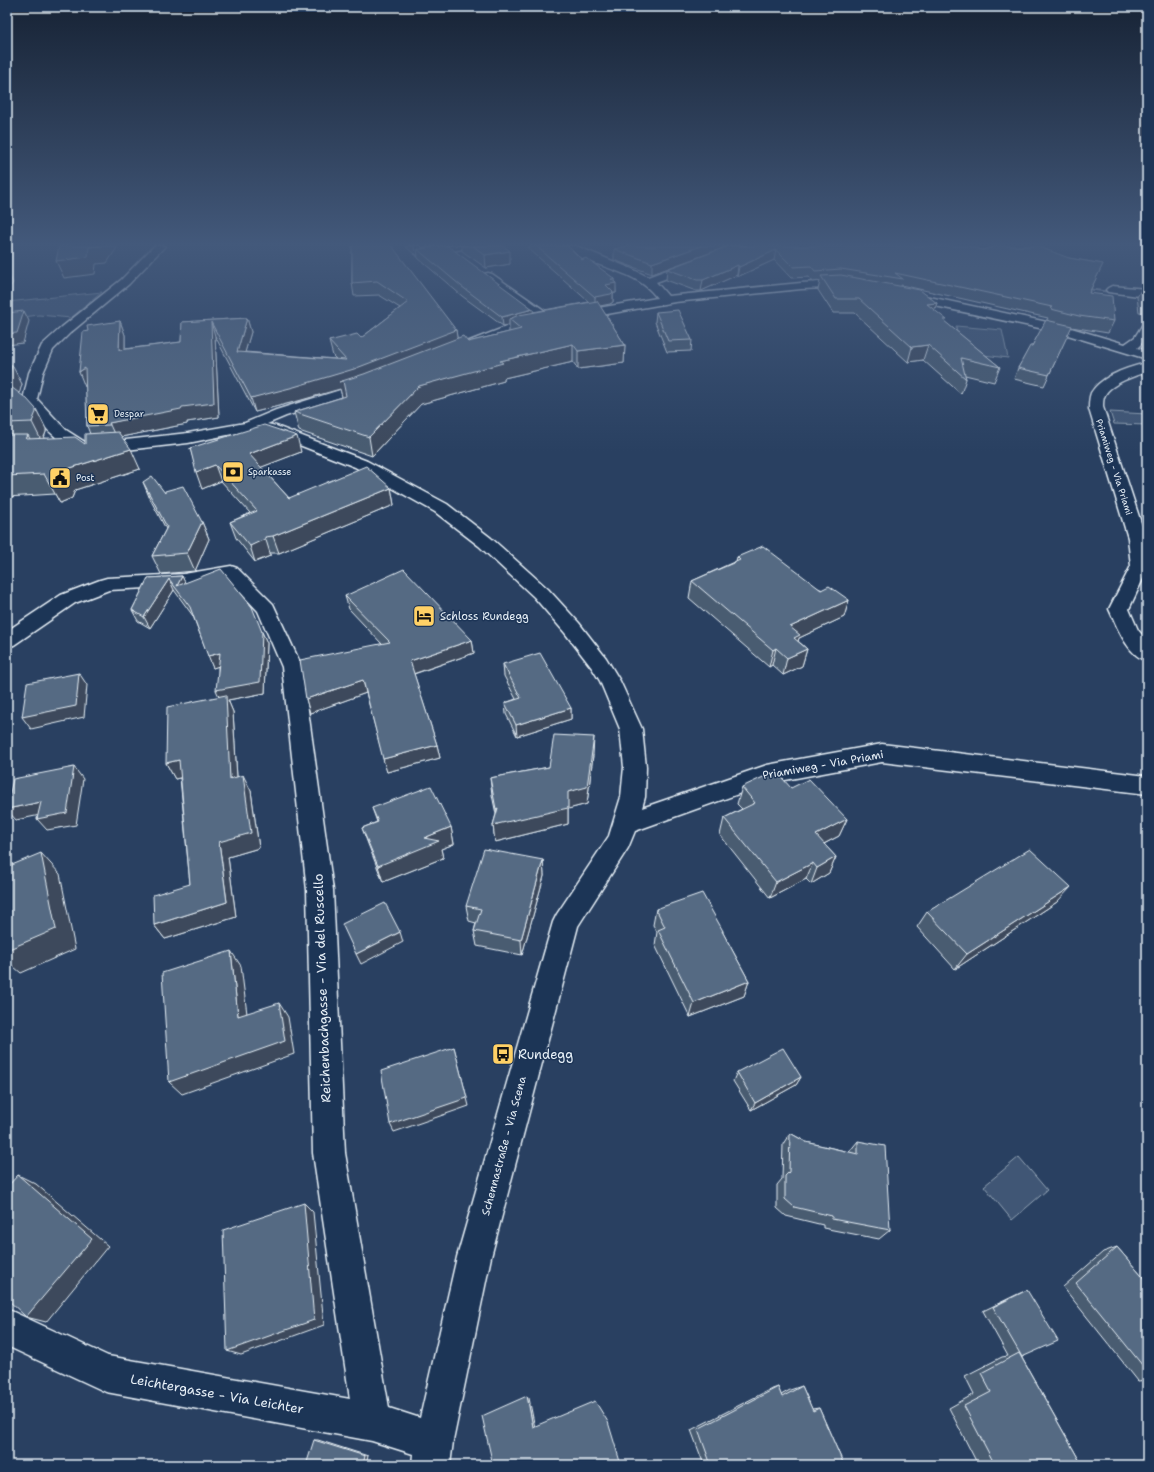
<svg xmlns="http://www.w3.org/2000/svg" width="1154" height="1472" font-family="'Shantell Sans',sans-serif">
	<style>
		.green { fill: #415774; stroke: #94a4b6 }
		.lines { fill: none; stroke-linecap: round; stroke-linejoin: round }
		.stream { fill: #9dabbd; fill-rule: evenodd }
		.minor-casing { stroke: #e8f1f8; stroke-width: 3 }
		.minor { fill: #1d3557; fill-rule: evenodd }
		.wall { fill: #495b71; stroke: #e8f1f8 }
		.shaded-wall { fill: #3c4a5c; stroke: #e8f1f8 }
		.building { fill: #556a83; stroke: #e8f1f8 }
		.labels { text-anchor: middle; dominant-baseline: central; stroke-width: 3; stroke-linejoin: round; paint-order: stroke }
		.far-poi-label { font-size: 9px; fill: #e8f1f8; stroke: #1d3557; text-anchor: start }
		.far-street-label { font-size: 9px; fill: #e8f1f8; stroke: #1d3557 }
		.poi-label { font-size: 11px; fill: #e8f1f8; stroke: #1d3557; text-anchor: start }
		.street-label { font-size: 11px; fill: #e8f1f8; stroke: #1d3557 }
		.near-street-label { font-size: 13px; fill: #e8f1f8; stroke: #1d3557 }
		.near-poi-label { font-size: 13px; fill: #e8f1f8; stroke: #1d3557; text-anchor: start }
	</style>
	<rect width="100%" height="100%" fill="#294061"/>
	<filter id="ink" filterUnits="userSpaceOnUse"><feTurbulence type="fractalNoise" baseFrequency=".025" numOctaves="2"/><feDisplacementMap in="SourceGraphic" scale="8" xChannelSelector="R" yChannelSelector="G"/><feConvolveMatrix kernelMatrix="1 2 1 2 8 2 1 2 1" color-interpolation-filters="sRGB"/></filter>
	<g filter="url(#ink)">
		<path class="green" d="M102 292 71 318 39 315 7 319V302Z
			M956 326 1002 330 1008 358 959 352Z
			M1110 412 1147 414V425L1114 424Z
			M1019 1157 1047 1190 1012 1220 984 1186Z"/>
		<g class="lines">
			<path class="stream" d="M1080 287 1118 292 1120 293 1118 294 1079 289V287Z"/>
			<g class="minor-casing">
				<path id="minor" d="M154 246H165L129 284 70 333 53 350 43 373 37 399 66 430 88 444 91 447 88 450C66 456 34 416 23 400L29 373 42 345 62 327 121 280Z
					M409 246H420L424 250 447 246H467L462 249 422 257 418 256Z
					M563 246H576L632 269 648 277 732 246H746L745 248 717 260 656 282 668 296 801 283 838 281 853 283 855 285 853 287 801 289 675 302 573 320 569 319 567 316 569 313 657 298C650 289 643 283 633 278 619 270 570 257 563 246Z
					M488 273 492 274 554 317 556 320 554 323H546L484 278 482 276 484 274Z
					M1112 286 1147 289V297L1108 292 1106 290 1108 288Z
					M906 292 1061 325 1125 344 1135 337 1143 324 1147 323V338L1137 348 1147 351V359L1058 332 902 299 900 296 902 293Z
					M538 319 542 320 544 323 542 326 519 331 477 348H467L466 345 467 342 511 325Z
					M1147 363V372C1136 375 1110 384 1105 395 1103 398 1103 403 1103 407L1146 538 1147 570 1129 609 1138 630 1147 641V661C1127 655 1117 626 1109 609L1131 566 1128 538 1089 409C1089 404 1089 398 1091 393 1101 376 1129 367 1147 363Z
					M369 381 374 382 376 385 374 388 286 416 267 424 276 426 367 461 447 504 491 538 548 589 579 623 606 658 620 681 642 729 646 767 645 797 642 808 767 765 882 744 1147 776V794L882 762 769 783 635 831 628 848 578 926 491 1257 453 1441 450 1465H412L413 1454 372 1441 106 1392 7 1346V1309L108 1356 350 1399 313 1153 307 890 282 667 258 611 227 578 184 586 109 590 75 603 14 645 7 647V631L61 595 100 580 107 578 184 574 231 566 237 568 273 604 302 667 333 890 345 1153 389 1408 420 1418 457 1257 553 922 557 914 609 836 621 797 624 767 620 729 600 681 592 668 565 633 534 597 479 546 435 512 355 467 269 433 247 431 188 443 99 453 94 451 91 448 94 445 99 443 188 433 245 423 276 410Z"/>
			</g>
			<use href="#minor" class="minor"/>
		</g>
		<path class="wall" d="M352 246 456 330 457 338 468 342 509 332V325L503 326 462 296 418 258 417 249 533 312 589 302 529 249V246H568L582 260 615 279 616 293H613V302L610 304 600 306 625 345 624 363 578 369 573 362 504 378V381L421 404 372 456 299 431 294 412 342 397 340 389 298 401 255 412 215 336 219 417 187 422V424L121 437 140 469 75 490 72 498 60 503 55 494 7 497V366L22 384 19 393 36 409 46 429V432L44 438 85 444 90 434 87 426 86 387 79 372 88 331 120 321 125 335V349L181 342 182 322 247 318 251 332 245 352 336 359 333 356 329 341 361 338 400 308 379 295 354 296 352 283Z
			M405 246H414L415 255Z
			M462 246H504L510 264 486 268 462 251Z
			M728 246 652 274 614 260V249Z
			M729 246 983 250 1069 258 1103 264 1089 293 1114 321 1108 333 1071 327 1044 386 1014 379 1018 368 1032 346 1048 318 901 285V286L937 303 934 310 946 323 1000 367 994 382 965 375 966 379 961 394 923 360 908 362 855 313H833L818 290 820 281 813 282 809 277 791 278 774 260 737 277V275L701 291H696L666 280 667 269Z
			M1147 279V313L1139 312 1137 297Z
			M656 312 692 340 691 351 667 352 655 322Z
			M1147 373V383L1144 379Z
			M190 448 301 452 261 467 289 498 391 488 394 505 279 553H270V556L255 562 236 538 230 522 250 513 221 481 202 489Z
			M143 482 165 493 202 522 209 539 195 571 161 574 152 556 166 529 150 499Z
			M737 557 849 600 844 617 799 638 798 641 807 649 802 666 783 675 772 665 769 667 689 598 692 581 736 561Z
			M182 576 185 583 262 632 267 643 265 693 228 700 233 712 237 777 251 791 259 848 228 857 236 917 165 939 154 925 190 884 180 778 175 779 166 763 219 697 218 666 213 668 193 616 174 590 150 628 138 621 132 610 148 578Z
			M345 596 472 640 474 653 414 674 437 745 440 758 387 772 366 693 310 713 306 699 382 644 349 609Z
			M503 664 571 708V719L517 736 506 714 505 703 516 699 504 676Z
			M593 755 587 804 568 809V824L495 842 493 825 496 814 492 795 490 778 549 767Z
			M742 787 791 788 847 819 839 836 824 844 836 857 829 873 811 884 806 879 770 898 720 835 724 818 742 809 737 804Z
			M372 808 451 827 454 844 441 849 443 858 383 882 368 844 362 828 377 822Z
			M543 860 544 876 522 955 477 946 474 931 476 923 469 921 466 906Z
			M1057 902 955 969 917 927 927 912Z
			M656 909 723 931V933L749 981 744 996 690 1017 655 945 657 932 653 925Z
			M737 1072 801 1077 796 1085 751 1110 733 1081Z
			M790 1133 806 1142 849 1152 858 1141 890 1230 879 1239 823 1228V1225L786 1216 777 1208V1185L782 1179 783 1144Z
			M1117 1247 1147 1282V1380L1138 1381 1063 1287 1103 1252Z
			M1027 1290 1022 1358 1082 1465H978L949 1408 974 1394 965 1376 1002 1357 1008 1356 983 1311 1016 1295Z
			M802 1386 812 1409 819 1408 844 1465H704L691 1430 767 1391 778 1387 781 1395 790 1390Z"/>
		<path class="shaded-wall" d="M100 246H118L107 263 96 264 95 274 64 278 56 261 89 247Z
			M424 246H439L424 248Z
			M701 246H728L652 274V263Z
			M776 250 774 260 737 277 739 267Z
			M510 251V264L486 268 485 255Z
			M738 265 737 275 701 291 703 280Z
			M7 270 13 283 7 291Z
			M611 279H615L614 283H616V293H613V302L610 304 595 307V297Z
			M937 303 932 317 927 304Z
			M533 309 534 319H509V325L503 326 502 317Z
			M24 311 29 321 23 343 7 345V334Z
			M247 318 251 332 241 366 237 352Z
			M120 321 125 335V365L119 350Z
			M211 322 215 336 219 417 187 422V424L116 438 110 425 109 423 182 407Z
			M456 330 458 344 347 399 343 400 340 389 298 401 255 412 251 398Z
			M573 344V362L504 378V381L421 404 372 456 369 437 419 386 500 361Z
			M625 345 624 363 578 369V351Z
			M928 345 923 360 908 362 912 347Z
			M12 365 22 384 17 402 7 384V382Z
			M85 368 92 383 85 387 79 372Z
			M36 409 46 429V432L42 442 32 422Z
			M28 435 38 455 26 439Z
			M297 436 301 452 254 470 249 454Z
			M131 449 140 469 75 490 72 498 60 503 49 483 64 470Z
			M215 465 221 481 202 489 196 472Z
			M391 488 394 505 279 553 273 536Z
			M202 522 209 539 195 571 187 553Z
			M265 537 270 553V556L255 562 250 546Z
			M182 576 187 587 177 586Z
			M169 579 174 590 150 628 144 617Z
			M849 600 844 617 799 638 795 652 790 627Z
			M262 632 267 643 265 693 228 700 233 712 238 794 230 779 221 701 216 690Z
			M472 640 474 653 413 674 410 661Z
			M776 648 772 665 769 667 773 650Z
			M807 649 802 666 783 675 787 658Z
			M220 653 225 664 213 668 208 656Z
			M79 673 87 685 84 717 31 729 22 717Z
			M363 680 366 693 310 713 306 699Z
			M571 708V719L517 736 516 725Z
			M594 737 593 755 587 804 568 809V824L495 842 493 825 498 824 496 809 568 792Z
			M437 745 440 758 387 772 383 759Z
			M179 760 188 776 175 779 166 763Z
			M74 767 83 779 76 825 47 830 37 819Z
			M243 775 251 791 259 848 228 857 236 917 165 939 154 925 227 902 219 842Z
			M41 802 50 813 16 820 7 810V809Z
			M847 819 839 836 810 851 816 835Z
			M451 827 454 844 441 849 443 858 383 882 378 866 424 838Z
			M41 853 60 874 75 949 21 973 7 961V944Z
			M836 857 829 873 811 884 817 868Z
			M543 860 544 876 522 955 521 940Z
			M813 863 806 879 770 898 776 882Z
			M1071 887 1057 902 955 969 967 954Z
			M400 932 403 942 361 964 356 954Z
			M231 951 241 966 249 1030 238 1016Z
			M749 981 744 996 690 1017 694 1003Z
			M279 1003 288 1017 294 1054 182 1094 169 1082Z
			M454 1047 469 1106 394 1132 390 1124Z
			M801 1077 796 1085 751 1110 755 1103Z
			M18 1175 36 1184 108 1246 46 1322 26 1317Z
			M304 1203 313 1212 324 1325 241 1355 227 1351Z
			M527 1396 529 1398 535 1428 533 1427Z
			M314 1440H318L368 1456 366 1465H363Z"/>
		<path class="building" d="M59 246H100L89 247 88 257 56 261Z
			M352 246H392L456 330 354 369 294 387 251 398 211 322 214 403 182 407 181 409 109 423 110 425 87 426 85 368 79 372 83 332 88 331 87 326 120 321 119 350 181 342 182 322 247 318 237 352 346 360 329 341 357 334 361 338 408 302 377 281 352 283Z
			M440 246H448L533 309 502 317 461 286 417 249H421Z
			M473 246H504L510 251 485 255Z
			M536 246H568L582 260 586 258 615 279H611L616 283 606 285 613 292 611 294 595 297Z
			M627 246H701L652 263 614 249Z
			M729 246H967L983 250 997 246H1037L1069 258 1103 264 1089 293 1112 296 1114 321 1079 316 1051 309 1052 307 895 273 903 279 841 269 815 271 811 266 793 267 776 250 739 267 738 265 703 280H697L667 269Z
			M841 275 920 290 937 303 927 304 947 320H943L1000 367 961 358 966 379 928 345 912 347 859 299H836L821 276Z
			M1142 287 1147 288V303L1144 302Z
			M597 301 625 345 578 351 573 344 500 361 503 363 419 386 369 437 294 412 346 396 343 381 339 382 364 374 463 336 468 342 521 329 509 319 519 315Z
			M678 310 692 340 668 341 656 312Z
			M24 311 17 333 7 334V313Z
			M1046 320 1072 326 1049 375 1018 368 1030 346H1032Z
			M12 365 7 382V366Z
			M7 384 27 399 36 409V412L32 422 7 423Z
			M264 425 297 436 249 454 289 498 366 466 391 488 273 536 265 537V539L250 546 230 522 257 511 215 465 196 472 190 448Z
			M118 432 131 449 64 470 61 478 49 483 44 474 7 476V435H28L26 439 75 437 85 444V434Z
			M152 476 165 493V491L183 486 202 522 187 553 152 556 167 527 143 482Z
			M763 546 821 590 829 586 849 600 790 627 800 635 794 638 807 649 787 658 776 648 773 650 692 581 740 560 737 557Z
			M221 569 252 607 262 632 260 682 216 690 220 653 208 656 190 607 169 579 144 617 132 610 148 578 182 576 177 586Z
			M404 569 472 640 410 661 437 745 383 759 363 680 306 699 300 660 390 642 345 596Z
			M540 653 571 708 516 725 505 703 521 698 503 664Z
			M79 673 76 706 22 717 27 683Z
			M226 695 230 779 243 775 251 833 219 842 227 902 154 925 153 895 190 884 179 760 166 763 167 707Z
			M554 735 594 737 587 787 568 792V808L493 825 498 808 496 809 490 778 549 767Z
			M74 767 67 813 37 819 41 802 7 809V806L13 779Z
			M776 771 791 788 809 779 847 819 816 835 836 857 817 868 813 863 776 882 724 818 755 803 742 787Z
			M431 786 451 827 424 838 439 841 378 866 362 828 378 822 372 808Z
			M484 849 543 860 521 940 474 931 481 909 466 906Z
			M1030 849 1071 887 967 954 927 912Z
			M41 853 56 929 7 950V867Z
			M702 893 723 931H722L749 981 694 1003 658 930 665 927 656 909Z
			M385 903 400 932 356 954 342 924Z
			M231 951 238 1016 279 1003 285 1041 169 1082 162 973Z
			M454 1047 467 1098 390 1124 381 1071Z
			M783 1048 801 1077 755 1103 737 1072Z
			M790 1133 806 1142 858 1154V1141L885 1146 890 1230 832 1219V1216L794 1207 785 1199V1176L789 1172Z
			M18 1175 92 1239 26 1317 7 1299V1187Z
			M304 1203 314 1320 227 1351 223 1230Z
			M1117 1247 1147 1282V1371L1076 1283Z
			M1027 1290 1058 1341 1022 1357 993 1307Z
			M1019 1353 1082 1465H995L964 1406 991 1392 981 1373Z
			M802 1386 813 1411 819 1408 844 1465H711L698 1429 778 1387 782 1397Z
			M527 1396 533 1427 595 1401 608 1422 621 1465H493L482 1416Z
			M314 1440 365 1456 363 1465H306Z"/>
	</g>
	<linearGradient id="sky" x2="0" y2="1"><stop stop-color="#172335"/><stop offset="0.54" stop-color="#43597b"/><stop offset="1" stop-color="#43597b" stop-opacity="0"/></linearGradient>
	<rect width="1154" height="452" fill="url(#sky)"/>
	<defs>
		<g id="supermarket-square" transform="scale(1.15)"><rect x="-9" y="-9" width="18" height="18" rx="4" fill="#ffd166" stroke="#1d3557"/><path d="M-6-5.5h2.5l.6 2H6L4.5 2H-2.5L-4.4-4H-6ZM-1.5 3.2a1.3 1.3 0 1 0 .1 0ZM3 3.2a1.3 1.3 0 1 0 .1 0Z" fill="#111"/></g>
		<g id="bank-square" transform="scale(1.15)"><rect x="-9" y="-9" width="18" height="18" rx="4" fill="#ffd166" stroke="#1d3557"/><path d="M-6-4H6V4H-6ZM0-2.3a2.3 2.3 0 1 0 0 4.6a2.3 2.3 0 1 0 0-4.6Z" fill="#111"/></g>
		<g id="civic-square" transform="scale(1.15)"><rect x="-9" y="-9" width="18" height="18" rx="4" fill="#ffd166" stroke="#1d3557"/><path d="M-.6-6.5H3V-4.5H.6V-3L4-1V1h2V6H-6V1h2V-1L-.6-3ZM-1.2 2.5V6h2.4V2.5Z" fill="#111"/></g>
		<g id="hotel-square" transform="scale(1.15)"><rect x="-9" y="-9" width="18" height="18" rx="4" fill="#ffd166" stroke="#1d3557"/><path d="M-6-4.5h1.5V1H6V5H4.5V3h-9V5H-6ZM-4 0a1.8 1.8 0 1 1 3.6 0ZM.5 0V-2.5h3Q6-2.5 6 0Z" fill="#111"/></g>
		<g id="bus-square" transform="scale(1.15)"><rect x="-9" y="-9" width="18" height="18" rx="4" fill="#ffd166" stroke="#1d3557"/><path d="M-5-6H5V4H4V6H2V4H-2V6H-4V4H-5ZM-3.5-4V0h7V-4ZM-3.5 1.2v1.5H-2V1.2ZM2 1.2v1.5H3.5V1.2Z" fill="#111"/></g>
	</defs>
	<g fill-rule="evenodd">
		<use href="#supermarket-square" x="98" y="414"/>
		<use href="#bank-square" x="233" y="472"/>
		<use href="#civic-square" x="60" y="478"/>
		<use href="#hotel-square" x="424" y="616"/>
		<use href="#bus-square" x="503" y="1054"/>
	</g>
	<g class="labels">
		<g class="far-poi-label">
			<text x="114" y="414">Despar</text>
			<text x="248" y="472">Sparkasse</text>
			<text x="76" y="478">Post</text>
		</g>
		<g class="far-street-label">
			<text transform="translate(1114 467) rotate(72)">Priamiweg - Via Priami</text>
		</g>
		<g class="poi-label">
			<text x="440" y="616">Schloss Rundegg</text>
		</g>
		<g class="street-label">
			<text transform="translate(823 765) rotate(-10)">Priamiweg - Via Priami</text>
			<text transform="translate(504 1146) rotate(-75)">Schennastraße - Via Scena</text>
		</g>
		<g class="near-street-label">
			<text transform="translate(322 988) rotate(-92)">Reichenbachgasse - Via del Ruscello</text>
			<text transform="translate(217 1394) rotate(10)">Leichtergasse - Via Leichter</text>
		</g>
		<g class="near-poi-label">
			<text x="518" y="1054">Rundegg</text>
		</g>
	</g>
	<rect width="1154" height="1472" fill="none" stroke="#1d3557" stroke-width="24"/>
	<rect x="12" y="12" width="1130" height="1448" fill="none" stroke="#e8f1f8" stroke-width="1.5" filter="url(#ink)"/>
</svg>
